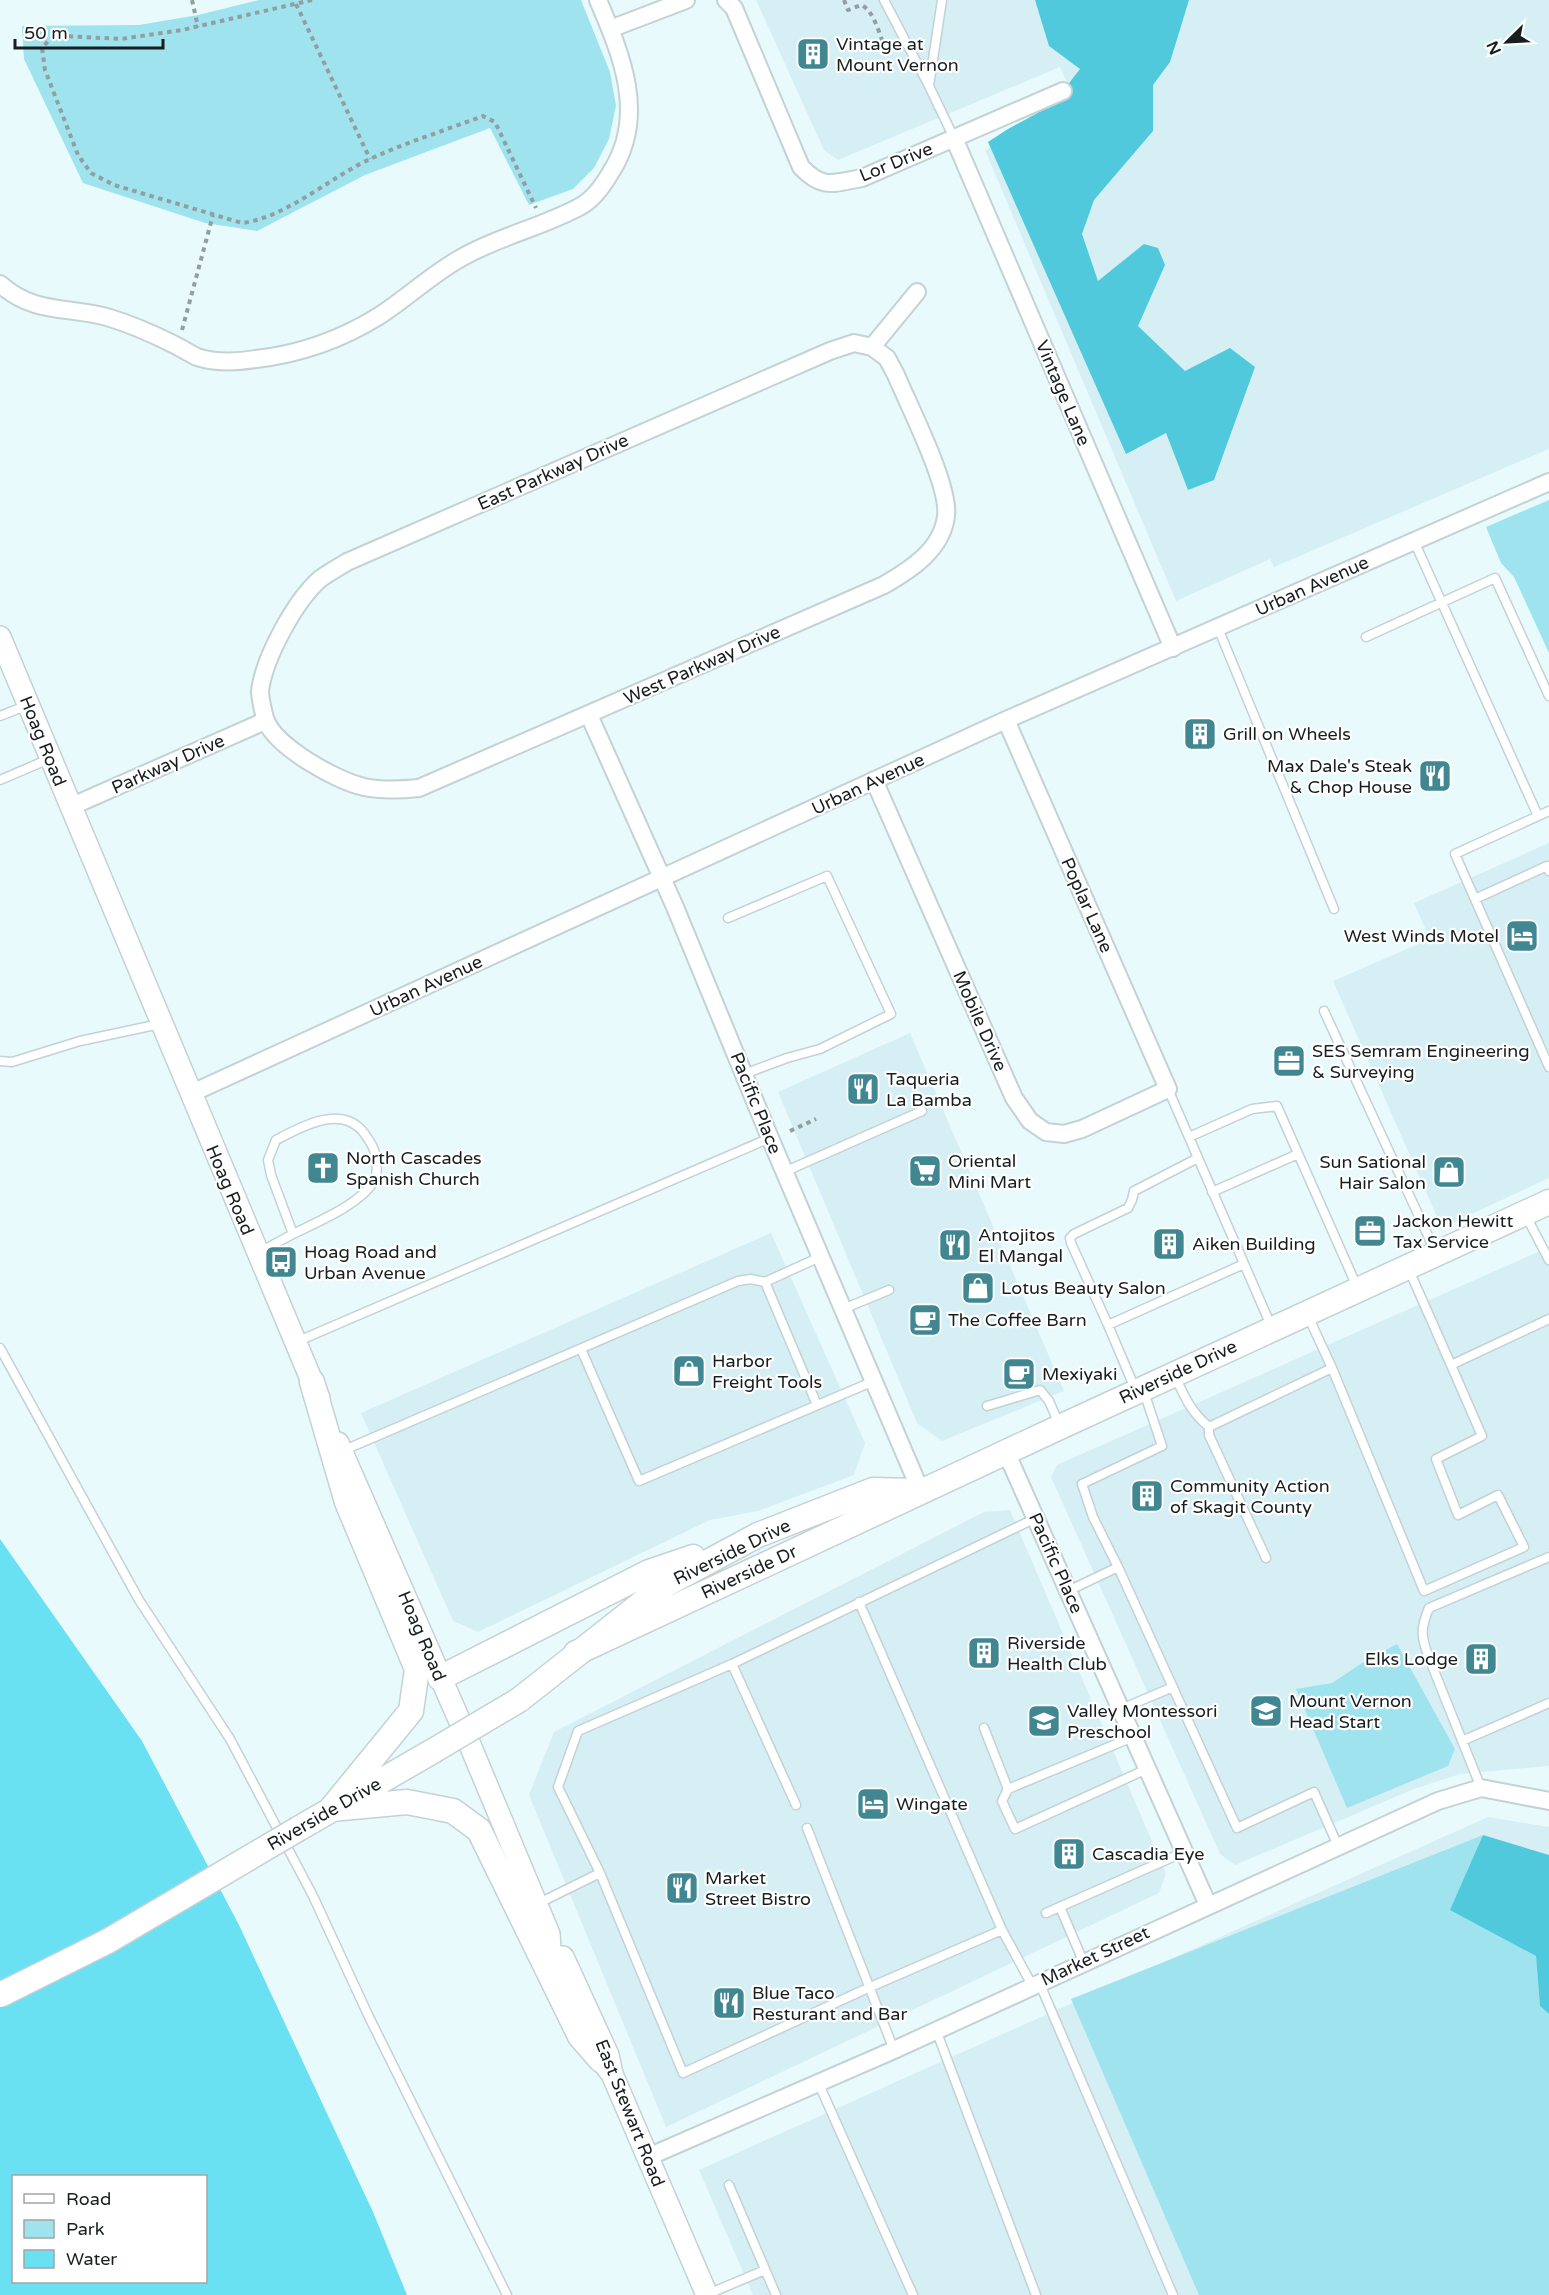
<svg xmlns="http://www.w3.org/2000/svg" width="1549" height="2295" font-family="'Varela Round',sans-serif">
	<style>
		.built { fill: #d5eff4 }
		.green { fill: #9fe3ef }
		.forest { fill: #50c9dc }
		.water { fill: #6ae0f3; fill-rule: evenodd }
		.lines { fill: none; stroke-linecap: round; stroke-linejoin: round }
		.service-casing { stroke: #c2d2d5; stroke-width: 11 }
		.minor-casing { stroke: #c2d2d5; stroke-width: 20 }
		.tertiary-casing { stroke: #c2d2d5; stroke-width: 24 }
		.secondary-casing { stroke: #c2d2d5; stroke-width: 27 }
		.path { stroke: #929ea0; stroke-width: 4; stroke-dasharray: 4.5 4.5; stroke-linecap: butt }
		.service { stroke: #fff; stroke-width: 8 }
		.minor { stroke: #fff; stroke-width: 16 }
		.tertiary { stroke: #fff; stroke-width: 21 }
		.secondary { stroke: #fff; stroke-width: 24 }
		.secondary-bridge-casing { stroke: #c2d2d5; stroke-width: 27; stroke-linecap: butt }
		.secondary-bridge { stroke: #fff; stroke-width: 24 }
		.labels { text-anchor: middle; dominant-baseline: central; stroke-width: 4.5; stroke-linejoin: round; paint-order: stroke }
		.poi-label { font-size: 18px; fill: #181e1f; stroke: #fff; text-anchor: start }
		.street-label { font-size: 18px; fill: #181e1f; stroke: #fff }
	</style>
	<rect width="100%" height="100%" fill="#e9fafd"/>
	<path class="built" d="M756 0H1549V449L1274 567 1270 559 1176 601 985 150 1078 109 1060 67 838 160 824 150Z
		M1549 843V1178L1442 1228 1333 981 1430 939 1414 903Z
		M910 1033 1064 1391 942 1441 917 1423 778 1092Z
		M771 1233 865 1443 854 1475 758 1511 710 1520 478 1632 453 1621 361 1413Z
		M1549 1247V1766L1460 1774 1414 1789 1235 1865 1220 1854 1051 1477 1057 1465Z
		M1010 1510 1166 1874 1159 1893 666 2127 529 1795 554 1732 984 1512Z
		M1488 1817 1549 1827V2295H753L699 2170Z"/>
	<path class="green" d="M259 0H581L610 72 616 106 609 139 594 168 573 189 529 205 490 128 365 175 257 231 205 223 83 183 24 59 22 26 139 25 198 15Z
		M1549 500V653L1514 577 1501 563 1486 527Z
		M1397 1644 1455 1749 1448 1766 1347 1808 1296 1689 1332 1683 1362 1663Z
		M1483 1835 1451 1909 1536 1956 1540 2006 1549 2014V2295H1199L1071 1999Z"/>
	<path class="forest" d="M1035 0H1189L1170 62 1153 85V131L1094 200 1082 234 1098 281 1144 244 1158 248 1165 265 1138 326 1185 371 1230 348 1255 367 1214 480 1188 490 1166 433 1126 454 988 142 1008 129 1052 105 1080 69 1049 46Z
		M1483 1835 1549 1855V2014L1540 2006 1536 1956 1450 1910Z"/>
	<path class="water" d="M0 1539 142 1741 239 1925 373 2212 407 2295H0ZM14 2176H206V2282H14Z"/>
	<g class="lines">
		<g class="service-casing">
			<path id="service" d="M884 0 929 86
				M942 0 929 86 954 138
				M1414 541 1538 816
				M1218 628 1334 909
				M1366 637 1495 578 1549 696
				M0 716 28 705
				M0 780 49 759
				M1549 811 1455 854 1549 1067
				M1475 899 1547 866 1549 871
				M728 918 827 876 891 1014 820 1049 787 1058 744 1074
				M1324 1011 1436 1253
				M0 1061 12 1062 80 1041 160 1024
				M1168 1089 1272 1328
				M1189 1137 1252 1109 1277 1106 1358 1289
				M1198 1158 1134 1191 1132 1200 1128 1208 1074 1234 1070 1238 1071 1243 1108 1325 1244 1264
				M784 1172 922 1111
				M1212 1192 1298 1154
				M1526 1216 1549 1260
				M258 1253 293 1234 271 1175 268 1160 276 1140C302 1126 342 1104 364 1133 369 1140 373 1145 375 1153 377 1161 378 1174 374 1181 361 1204 317 1222 293 1234
				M1409 1270 1451 1365
				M843 1309 889 1290
				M1308 1316 1332 1368 1424 1591 1524 1547 1498 1495 1458 1515 1436 1459 1482 1436 1451 1365 1549 1319
				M1108 1325 1136 1391
				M296 1342 770 1138
				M0 1348 139 1600 230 1739 313 1896 369 2017 507 2295
				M581 1349 639 1481 874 1381
				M1175 1376C1184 1396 1191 1412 1209 1427
				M1144 1392 1162 1446 1082 1484 1093 1517 1118 1567 1237 1828 1314 1792 1338 1846
				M817 1405 765 1282 820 1257
				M987 1406 1040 1390 1049 1401 1059 1424
				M342 1451 738 1281 751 1279 765 1282
				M1266 1558 1209 1435V1427L1332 1368
				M1068 1591 1118 1567
				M859 1602 1002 1930 1032 1985
				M732 1664 796 1805
				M1121 1709 1173 1687
				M984 1728 1008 1789
				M1133 1737 1008 1789 1002 1801 1015 1829 1147 1769
				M1462 1741 1549 1703
				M1481 1788 1429 1658C1421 1637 1420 1629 1429 1608L1549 1557
				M807 1828 894 2050
				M537 1904 600 1873
				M1060 1907 1083 1961
				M1046 1913 1184 1852
				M1002 1930 868 1988 683 2073 600 1873 558 1787 578 1731 732 1664 1036 1518
				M1039 1982 1173 2295
				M936 2030 1036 2295
				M818 2082 913 2295
				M729 2185 776 2295
				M708 2294 765 2270"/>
		</g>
		<g class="minor-casing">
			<path id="minor" d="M726 0 734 8 801 167C823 190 833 183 862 178L1063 91
				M610 29 686 0
				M954 138 1173 648
				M0 284C34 315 70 306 110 318 133 325 153 334 173 344 181 348 189 353 197 357 215 363 238 362 256 359 300 354 342 339 379 316 407 298 432 274 461 258 499 236 543 227 581 206 594 199 604 184 611 172 647 116 622 56 598 0
				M872 347 887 358 896 375C909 406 950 486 946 516 942 550 910 570 884 585L419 788C400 790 383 791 364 787 337 781 273 746 265 718 263 710 260 699 260 691 264 658 295 601 320 579 328 573 339 567 347 562L830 351 854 343 872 347 917 292
				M589 715 675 907 770 1138 921 1492
				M874 780 1014 1098 1030 1121 1046 1132 1064 1134 1082 1129 1168 1089 1006 720
				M70 807 265 721
				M190 1094 1006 720 1549 482
				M1006 1452 1208 1905
				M648 2157 894 2050 1438 1801 1481 1788 1549 1801"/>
		</g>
		<g class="tertiary-casing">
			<path id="tertiary" d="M0 637 319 1398
				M338 1443 468 1740 549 1934 550 1949 562 1975
				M563 1957 608 2055 612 2074 707 2295
				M594 2044 601 2060 612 2074"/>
		</g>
		<g class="secondary-casing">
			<path id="secondary" d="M312 1382 347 1502 417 1669 411 1711 331 1809
				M576 1653 1060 1427 1549 1202
				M440 1678 649 1572 693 1557
				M519 1700 665 1585 758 1535 873 1490 915 1491
				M331 1809 407 1802 453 1811 479 1830 580 2036 601 2060
				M298 1829 433 1751"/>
		</g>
		<path class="path" d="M192 0 198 27
			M312 0 182 30 121 39 65 36 50 39 42 48 45 70 78 155 91 173 114 185 242 223C285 218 331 177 370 159 407 142 446 130 483 116L495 122 536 208
			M844 0 848 10 861 5C872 9 878 29 882 40
			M296 4 370 159
			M182 330 213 215
			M790 1131 816 1119"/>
		<use href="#service" class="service"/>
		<use href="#minor" class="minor"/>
		<use href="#tertiary" class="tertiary"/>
		<use href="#secondary" class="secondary"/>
		<g class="secondary-bridge-casing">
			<path id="secondary-bridge" d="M433 1751 519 1700
				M0 1995 108 1941 298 1829"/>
		</g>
		<use href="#secondary-bridge" class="secondary-bridge"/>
	</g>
	<defs>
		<g id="building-square" transform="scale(1.725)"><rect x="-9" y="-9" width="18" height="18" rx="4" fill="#418792" stroke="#fff"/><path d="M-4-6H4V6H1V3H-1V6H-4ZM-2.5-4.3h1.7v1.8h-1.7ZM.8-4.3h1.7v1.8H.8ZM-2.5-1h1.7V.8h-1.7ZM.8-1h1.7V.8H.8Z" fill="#fff"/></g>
		<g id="restaurant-square" transform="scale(1.725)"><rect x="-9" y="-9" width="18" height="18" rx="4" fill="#418792" stroke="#fff"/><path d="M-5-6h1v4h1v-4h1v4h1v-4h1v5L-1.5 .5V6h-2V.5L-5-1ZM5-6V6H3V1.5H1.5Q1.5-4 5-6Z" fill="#fff"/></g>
		<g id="hotel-square" transform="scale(1.725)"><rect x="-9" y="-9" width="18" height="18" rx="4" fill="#418792" stroke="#fff"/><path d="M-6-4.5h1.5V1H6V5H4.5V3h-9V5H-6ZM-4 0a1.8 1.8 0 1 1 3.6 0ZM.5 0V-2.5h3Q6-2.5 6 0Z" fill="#fff"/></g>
		<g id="office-square" transform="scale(1.725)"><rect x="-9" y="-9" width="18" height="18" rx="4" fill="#418792" stroke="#fff"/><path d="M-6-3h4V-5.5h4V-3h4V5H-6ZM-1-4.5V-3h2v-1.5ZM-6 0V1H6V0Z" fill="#fff"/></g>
		<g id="church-square" transform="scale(1.725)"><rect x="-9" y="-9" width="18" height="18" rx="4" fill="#418792" stroke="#fff"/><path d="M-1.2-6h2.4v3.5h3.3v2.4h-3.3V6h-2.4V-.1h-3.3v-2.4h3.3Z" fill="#fff"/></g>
		<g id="supermarket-square" transform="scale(1.725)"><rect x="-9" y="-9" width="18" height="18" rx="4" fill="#418792" stroke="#fff"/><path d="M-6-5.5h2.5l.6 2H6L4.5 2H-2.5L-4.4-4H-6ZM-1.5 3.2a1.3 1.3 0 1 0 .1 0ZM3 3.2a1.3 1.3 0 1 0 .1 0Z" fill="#fff"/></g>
		<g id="shop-square" transform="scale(1.725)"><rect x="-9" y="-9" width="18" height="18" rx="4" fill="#418792" stroke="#fff"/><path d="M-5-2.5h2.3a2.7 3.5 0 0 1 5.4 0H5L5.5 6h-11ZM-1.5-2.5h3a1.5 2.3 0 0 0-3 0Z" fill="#fff"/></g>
		<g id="bus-square" transform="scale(1.725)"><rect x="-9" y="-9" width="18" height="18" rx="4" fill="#418792" stroke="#fff"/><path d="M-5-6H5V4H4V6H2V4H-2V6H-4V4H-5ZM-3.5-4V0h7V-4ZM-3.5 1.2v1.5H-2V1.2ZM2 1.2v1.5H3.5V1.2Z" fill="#fff"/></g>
		<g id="cafe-square" transform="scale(1.725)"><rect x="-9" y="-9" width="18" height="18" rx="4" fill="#418792" stroke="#fff"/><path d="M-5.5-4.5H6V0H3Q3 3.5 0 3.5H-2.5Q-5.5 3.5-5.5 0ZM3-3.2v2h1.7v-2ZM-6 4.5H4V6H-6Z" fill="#fff"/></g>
		<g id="school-square" transform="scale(1.725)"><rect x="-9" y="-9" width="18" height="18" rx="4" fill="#418792" stroke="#fff"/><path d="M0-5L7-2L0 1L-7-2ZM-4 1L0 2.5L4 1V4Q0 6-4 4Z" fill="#fff"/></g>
	</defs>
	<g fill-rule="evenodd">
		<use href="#building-square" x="813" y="54"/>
		<use href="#building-square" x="1200" y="734"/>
		<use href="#restaurant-square" x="1435" y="776"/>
		<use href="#hotel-square" x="1522" y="936"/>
		<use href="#office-square" x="1289" y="1061"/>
		<use href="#restaurant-square" x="863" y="1089"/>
		<use href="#church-square" x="323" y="1168"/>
		<use href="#supermarket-square" x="925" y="1171"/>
		<use href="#shop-square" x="1449" y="1172"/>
		<use href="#office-square" x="1370" y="1231"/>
		<use href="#building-square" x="1169" y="1244"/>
		<use href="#restaurant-square" x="955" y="1245"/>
		<use href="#bus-square" x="281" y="1262"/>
		<use href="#shop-square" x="978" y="1288"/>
		<use href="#cafe-square" x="925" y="1320"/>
		<use href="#shop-square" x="689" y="1371"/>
		<use href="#cafe-square" x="1019" y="1374"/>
		<use href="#building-square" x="1147" y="1496"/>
		<use href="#building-square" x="984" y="1653"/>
		<use href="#building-square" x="1481" y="1659"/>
		<use href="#school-square" x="1266" y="1711"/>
		<use href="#school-square" x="1044" y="1721"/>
		<use href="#hotel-square" x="873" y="1804"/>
		<use href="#building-square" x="1069" y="1854"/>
		<use href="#restaurant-square" x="682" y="1888"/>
		<use href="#restaurant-square" x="729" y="2003"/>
	</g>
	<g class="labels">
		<g class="poi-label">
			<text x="836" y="44">Vintage at<tspan x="836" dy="21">Mount Vernon</tspan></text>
			<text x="1223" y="734">Grill on Wheels</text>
			<text x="1412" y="766" text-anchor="end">Max Dale's Steak<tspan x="1412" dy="21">&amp; Chop House</tspan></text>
			<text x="1499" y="936" text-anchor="end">West Winds Motel</text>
			<text x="1312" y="1051">SES Semram Engineering<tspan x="1312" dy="21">&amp; Surveying</tspan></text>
			<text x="886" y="1079">Taqueria<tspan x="886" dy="21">La Bamba</tspan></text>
			<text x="346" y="1158">North Cascades<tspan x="346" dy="21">Spanish Church</tspan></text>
			<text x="948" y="1161">Oriental<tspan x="948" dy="21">Mini Mart</tspan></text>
			<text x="1426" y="1162" text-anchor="end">Sun Sational<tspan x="1426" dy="21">Hair Salon</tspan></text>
			<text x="1393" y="1221">Jackon Hewitt<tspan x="1393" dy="21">Tax Service</tspan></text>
			<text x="978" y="1235">Antojitos<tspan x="978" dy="21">El Mangal</tspan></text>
			<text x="1192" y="1244">Aiken Building</text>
			<text x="304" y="1252">Hoag Road and<tspan x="304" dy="21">Urban Avenue</tspan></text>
			<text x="1001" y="1288">Lotus Beauty Salon</text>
			<text x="948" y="1320">The Coffee Barn</text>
			<text x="712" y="1361">Harbor<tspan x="712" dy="21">Freight Tools</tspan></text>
			<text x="1042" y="1374">Mexiyaki</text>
			<text x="1170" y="1486">Community Action<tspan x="1170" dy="21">of Skagit County</tspan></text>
			<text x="1007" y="1643">Riverside<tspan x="1007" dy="21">Health Club</tspan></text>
			<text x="1458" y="1659" text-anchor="end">Elks Lodge</text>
			<text x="1289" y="1701">Mount Vernon<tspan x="1289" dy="21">Head Start</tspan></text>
			<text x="1067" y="1711">Valley Montessori<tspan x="1067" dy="21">Preschool</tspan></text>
			<text x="896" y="1804">Wingate</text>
			<text x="1092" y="1854">Cascadia Eye</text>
			<text x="705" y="1878">Market<tspan x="705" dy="21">Street Bistro</tspan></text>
			<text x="752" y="1993">Blue Taco<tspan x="752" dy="21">Resturant and Bar</tspan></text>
		</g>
		<g class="street-label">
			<text transform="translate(896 162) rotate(-22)">Lor Drive</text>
			<text transform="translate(1063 393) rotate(67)">Vintage Lane</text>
			<text transform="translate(553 472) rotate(-24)">East Parkway Drive</text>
			<text transform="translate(1312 586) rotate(-24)">Urban Avenue</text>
			<text transform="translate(702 665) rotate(-24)">West Parkway Drive</text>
			<text transform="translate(43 741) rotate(68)">Hoag Road</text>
			<text transform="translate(168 764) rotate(-24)">Parkway Drive</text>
			<text transform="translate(868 784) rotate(-25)">Urban Avenue</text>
			<text transform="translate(1087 905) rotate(66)">Poplar Lane</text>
			<text transform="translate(426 986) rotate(-25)">Urban Avenue</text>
			<text transform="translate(980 1021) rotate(66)">Mobile Drive</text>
			<text transform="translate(756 1103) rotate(68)">Pacific Place</text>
			<text transform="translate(230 1190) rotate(67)">Hoag Road</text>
			<text transform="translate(1178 1372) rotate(-25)">Riverside Drive</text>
			<text transform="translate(732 1552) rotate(-26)">Riverside Drive</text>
			<text transform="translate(1056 1563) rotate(66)">Pacific Place</text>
			<text transform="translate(749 1572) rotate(-25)">Riverside Dr</text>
			<text transform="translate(422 1636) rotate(67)">Hoag Road</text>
			<text transform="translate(324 1814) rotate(-30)">Riverside Drive</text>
			<text transform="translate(1095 1956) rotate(-25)">Market Street</text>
			<text transform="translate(630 2113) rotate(68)">East Stewart Road</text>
		</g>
	</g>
	<rect x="12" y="2175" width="195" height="108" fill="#ffffff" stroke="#a3a5a5" stroke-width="1.5"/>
	<rect x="24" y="2194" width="30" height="9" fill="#ffffff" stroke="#a3a5a5" stroke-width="1.5"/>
	<text x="66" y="2205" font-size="18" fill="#181e1f">Road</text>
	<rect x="24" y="2220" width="30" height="18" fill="#9fe3ef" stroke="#a3a5a5" stroke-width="1.5"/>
	<text x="66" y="2235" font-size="18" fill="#181e1f">Park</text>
	<rect x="24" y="2250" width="30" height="18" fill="#6ae0f3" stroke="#a3a5a5" stroke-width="1.5"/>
	<text x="66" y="2265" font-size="18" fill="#181e1f">Water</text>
	<g transform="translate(1507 42) rotate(246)" stroke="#ffffff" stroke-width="4.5" paint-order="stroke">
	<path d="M0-4.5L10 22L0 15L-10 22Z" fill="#181e1f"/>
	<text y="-9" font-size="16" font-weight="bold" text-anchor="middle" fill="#181e1f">N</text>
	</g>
	<path d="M15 39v9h148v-9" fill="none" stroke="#181e1f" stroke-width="3"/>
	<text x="24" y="39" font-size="18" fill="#181e1f" stroke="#ffffff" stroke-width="4.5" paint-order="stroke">50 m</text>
</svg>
